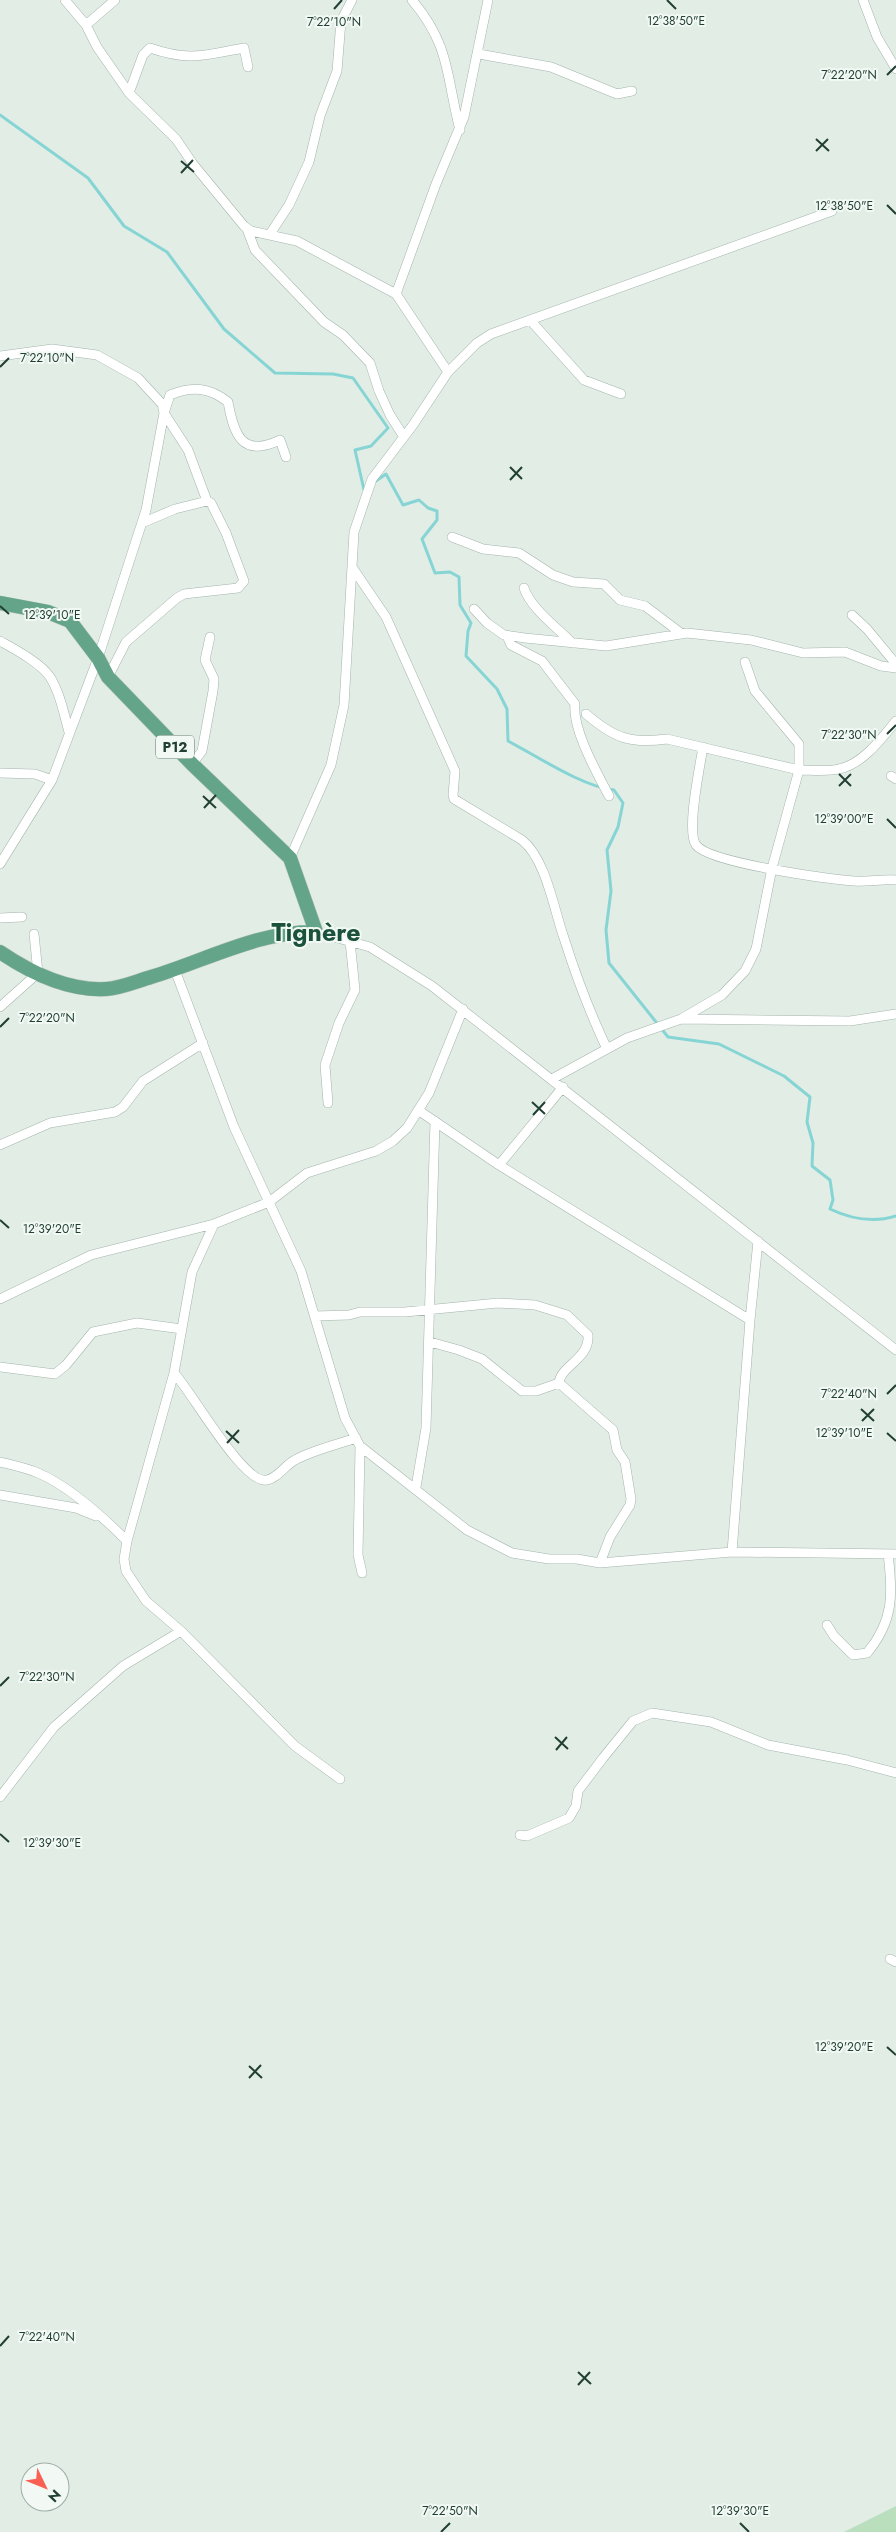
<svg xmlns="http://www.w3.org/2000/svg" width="896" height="2532" font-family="Jost,sans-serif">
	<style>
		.green { fill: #b9dfbd }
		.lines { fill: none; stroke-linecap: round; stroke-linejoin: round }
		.stream { stroke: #86d5d4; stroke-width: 3 }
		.street-casing { stroke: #a4b5ac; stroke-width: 10 }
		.primary-casing { stroke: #c1c9c6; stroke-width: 15 }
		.street { stroke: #fff; stroke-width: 9 }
		.primary { stroke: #64a589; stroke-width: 14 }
		.ticks { fill: none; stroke: #213f32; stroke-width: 2 }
		.labels { text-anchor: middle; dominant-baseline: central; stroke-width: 4; stroke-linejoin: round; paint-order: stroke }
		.shield { fill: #f2f9f5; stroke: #60776c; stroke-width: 1 }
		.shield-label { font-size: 14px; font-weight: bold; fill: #213f32 }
		.town-label { font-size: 25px; font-weight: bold; fill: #1b523b; stroke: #f2f9f5 }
		.ticks-label { font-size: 12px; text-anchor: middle; fill: #213f32; stroke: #f2f9f5; stroke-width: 4; stroke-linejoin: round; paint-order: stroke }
	</style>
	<rect width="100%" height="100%" fill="#e2ede6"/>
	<path class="green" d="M896 2506V2532H844Z"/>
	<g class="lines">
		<path class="stream" d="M0 115 88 178 124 226 167 252 224 329 275 373 333 374 353 378 388 428 371 446 355 450 364 490 366 489
			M373 483 386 474 403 505 419 500 428 508 437 511V520L422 539 435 573 450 572 459 577 460 605 471 623 468 631 466 656 497 689 507 709 508 741C537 756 583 787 614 790L623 803 618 827 607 850 611 891 606 930 609 963 668 1037 719 1044 784 1076 810 1097 807 1122 813 1143 812 1166 830 1180 833 1200 830 1209C851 1219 874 1223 896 1216"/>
		<g class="street-casing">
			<path id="street" d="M65 0 86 25 97 47 129 93 176 139 193 164 244 226 251 231 297 241 396 294 448 372
				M412 0C451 46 446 77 460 130
				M863 0 877 37 896 69
				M86 25 115 0
				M479 54 551 67 617 94 632 91
				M129 93 143 55 150 48C191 62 204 55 244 48L248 67
				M247 229 255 250 324 322 343 335 370 363 379 391 390 415 404 437
				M270 234 289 205 309 162 320 116 337 71 341 21 352 0
				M396 294 436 184 464 117 488 0
				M530 320 584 380 621 394
				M0 356 52 349 97 355 138 378 162 404 164 413 146 510 98 658 52 780 0 864
				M207 501 188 450 164 413 170 395C192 386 209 387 228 402 234 435 242 458 280 440L286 457
				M452 537 483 549 519 553 553 575 573 582 604 584 620 600 645 606 682 634
				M352 567 386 617 455 771 453 795 454 799 522 840C546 859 554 910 564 938 576 976 590 1013 607 1049
				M524 588C531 609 557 627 572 643
				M474 609 487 623 504 635 525 638 606 646 687 633 751 640 803 653 845 652 881 666 896 668
				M852 615 867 629 896 664
				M507 636 511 645 542 661 575 704C572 729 597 773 609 796
				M0 641C14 649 41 663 50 677 60 693 64 714 69 732
				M108 677 126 642 177 598 184 594 238 588 244 581 226 533 211 503 207 501 175 509 142 523
				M586 714C614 738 630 744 667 739L799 770V744L755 691 745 662
				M703 747C700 766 686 831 696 845 709 863 829 879 854 881 868 882 882 879 896 880
				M192 764 202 751 213 691 214 679 205 660 210 637
				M0 773 35 774 52 780
				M891 776 896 779
				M290 858 331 765 344 705 354 532 372 479 413 425 448 372 477 343 491 334 832 211
				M0 918 22 917
				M316 932 370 947 432 986 896 1350
				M175 970 234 1127 301 1271 345 1418 360 1446 467 1530 512 1553 549 1559H577L600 1563 732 1552 896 1554
				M0 1007 38 973 34 934
				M681 1019 722 995 745 971 756 949 772 868 799 770C812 770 827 772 839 769 863 764 881 739 896 721
				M552 1079 627 1038 681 1019 850 1021 896 1014
				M328 1103 325 1065 339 1023 355 990 350 941
				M418 1110 499 1165 750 1320
				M0 1145 50 1123 115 1112 123 1107 143 1081 203 1043
				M499 1165 563 1087
				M214 1224 192 1272 174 1373 127 1541 124 1559 126 1571 146 1601 181 1631 295 1746 340 1779
				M0 1299 91 1255 214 1224 269 1202 307 1173 376 1151 393 1141 407 1128 429 1093 463 1009
				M315 1316 349 1315 360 1312H405L498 1303 535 1305 567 1315 588 1335C590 1359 560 1366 559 1383L613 1430 617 1450 625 1462 631 1499 630 1505 610 1537 600 1563
				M430 1342 459 1350 482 1359 522 1391H536L559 1383
				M0 1367 55 1374 66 1365 93 1332 137 1323 182 1329
				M174 1373C190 1389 244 1486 267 1480 278 1478 285 1465 295 1460 313 1450 336 1445 356 1438
				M360 1446 358 1555 362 1573
				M0 1462C12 1465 26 1468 38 1473 69 1486 103 1517 127 1541
				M416 1487 426 1428 435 1121
				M0 1495 76 1508 96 1516
				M732 1552 750 1320 758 1241
				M827 1625 834 1636 853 1655 867 1653C894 1621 893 1593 888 1554
				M0 1797 54 1727 123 1666 181 1631
				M520 1835 527 1836 569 1818 576 1806 578 1791 603 1758 633 1721 652 1713 711 1722 768 1745 847 1760 896 1773
				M890 1959 896 1962"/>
		</g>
		<g class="primary-casing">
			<path id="primary" d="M0 603 48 612 70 621 98 658 108 677 192 764 290 858 316 932C258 931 205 961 151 977 137 981 121 988 106 989 68 991 31 973 0 952"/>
		</g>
		<use href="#street" class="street"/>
		<use href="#primary" class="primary"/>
	</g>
	<path class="ticks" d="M667 0 676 9M334 9 342 0M887 75 896 66M816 139 829 151M816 151 828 139M181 161 194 172M181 173 193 160M887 205 896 214M0 367 9 358M510 467 522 479M510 480 522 467M0 606 9 614M887 734 896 725M839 774 851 786M839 786 851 774M203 796 216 808M204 808 216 795M887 819 896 828M0 1027 9 1018M532 1102 545 1114M533 1115 545 1102M0 1220 9 1228M887 1394 896 1385M861 1409 874 1421M862 1421 874 1409M226 1431 239 1443M887 1433 896 1441M227 1443 239 1430M0 1686 9 1677M555 1737 568 1749M556 1750 567 1737M0 1834 9 1842M887 2047 896 2055M249 2066 262 2078M249 2078 261 2065M0 2346 9 2336M578 2372 591 2384M578 2385 590 2372M740 2523 749 2532M441 2532 450 2523"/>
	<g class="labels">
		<rect class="shield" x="156" y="735.5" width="38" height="23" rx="4"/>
		<g class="shield-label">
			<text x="175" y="747">P12</text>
		</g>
		<g class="town-label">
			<text x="316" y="932">Tignère</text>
		</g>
	</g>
	<g class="ticks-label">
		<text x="676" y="25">12°38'50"E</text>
		<text x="334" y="26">7°22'10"N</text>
		<text x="849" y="79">7°22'20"N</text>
		<text x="844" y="210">12°38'50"E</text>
		<text x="47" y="362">7°22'10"N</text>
		<text x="52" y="619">12°39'10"E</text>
		<text x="849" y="739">7°22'30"N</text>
		<text x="844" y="823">12°39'00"E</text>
		<text x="47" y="1022">7°22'20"N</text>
		<text x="52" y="1233">12°39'20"E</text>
		<text x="849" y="1398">7°22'40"N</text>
		<text x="844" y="1437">12°39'10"E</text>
		<text x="47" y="1681">7°22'30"N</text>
		<text x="52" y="1847">12°39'30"E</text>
		<text x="844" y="2051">12°39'20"E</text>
		<text x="47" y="2341">7°22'40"N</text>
		<text x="450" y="2515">7°22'50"N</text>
		<text x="740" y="2515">12°39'30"E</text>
	</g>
	<g transform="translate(45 2487) rotate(133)"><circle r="24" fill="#f2f9f5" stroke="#9eafa7"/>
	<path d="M0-4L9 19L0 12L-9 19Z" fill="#fa5f53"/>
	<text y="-8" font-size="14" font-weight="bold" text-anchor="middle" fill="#213f32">N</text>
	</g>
</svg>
